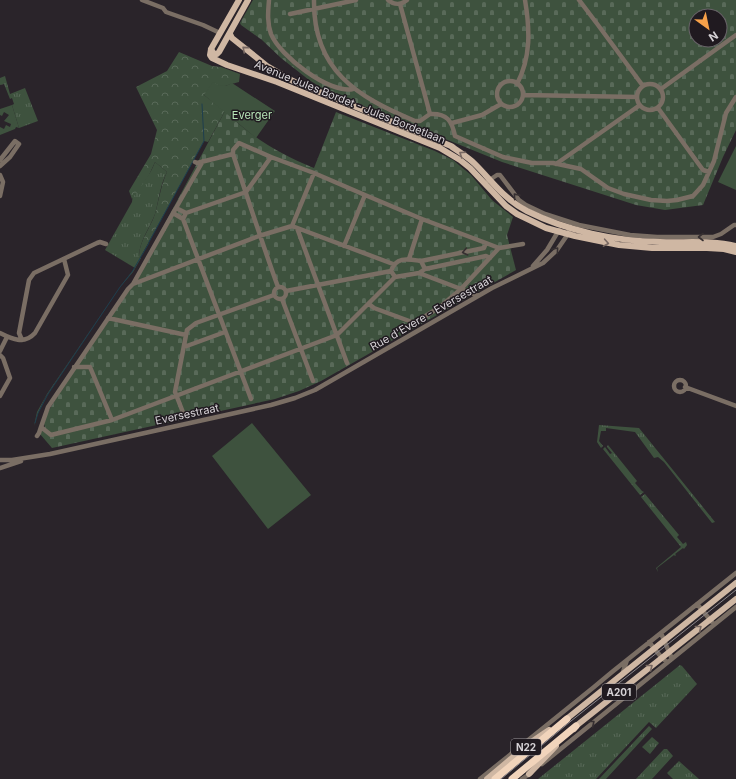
<svg xmlns="http://www.w3.org/2000/svg" width="736" height="779" font-family="Inter,sans-serif">
	<style>
		.grass { fill: url(#grass-tufts) }
		.forest { fill: url(#forest-crowns) }
		.cemetery { fill: url(#cemetery-stones); fill-rule: evenodd }
		.green { fill: #3e523e }
		.lines { fill: none; stroke-linecap: round; stroke-linejoin: round }
		.stream { stroke: #1e3e4e; stroke-width: 1 }
		.minor { stroke: #7a6e64; stroke-width: 4.5 }
		.major { stroke: #cfb7a3; stroke-width: 6 }
		.highway { stroke: #f1d4bb; stroke-width: 7 }
		.tram { stroke: #8d888d; stroke-width: 1 }
		.oneway { stroke: #786862 }
		.oneway2 { stroke: #362f31 }
		.labels { text-anchor: middle; dominant-baseline: central; stroke-width: 3; stroke-linejoin: round; paint-order: stroke }
		.shield { fill: #201a20; stroke: #9f9b9f; stroke-width: 1 }
		.shield-label { font-size: 10px; font-weight: bold; fill: #d6d2d6 }
		.street-label { font-size: 11px; fill: #d6d2d6; stroke: #201a20 }
		.park-label { font-size: 11px; fill: #b7e4b7; stroke: #201a20 }
	</style>
	<defs>
		<pattern id="grass-tufts" width="24" height="20" patternUnits="userSpaceOnUse"><rect width="24" height="20" fill="#3e523e"/><path d="M3 7l-1-3M5 7V3M7 7l1-3M15 17l-1-3M17 17v-4M19 17l1-3" fill="none" stroke="#596a59"/></pattern>
		<pattern id="forest-crowns" width="20" height="18" patternUnits="userSpaceOnUse"><rect width="20" height="18" fill="#3e523e"/><path d="M2 6a3 3 0 1 1 6 0M12 15a3 3 0 1 1 6 0" fill="none" stroke="#596a59"/></pattern>
		<pattern id="cemetery-stones" width="16" height="16" patternUnits="userSpaceOnUse"><rect width="16" height="16" fill="#3e523e"/><path d="M2 7V4a2 2 0 0 1 4 0v3zM10 15v-3a2 2 0 0 1 4 0v3z" fill="#596a59"/></pattern>
	</defs>
	<rect width="100%" height="100%" fill="#2a242a"/>
	<path class="grass" d="M5 76 10 94 25 88 38 121 19 128 12 105 14 104 12 98 10 99 4 84 0 85V78Z
		M155 162 167 172C160 185 159 200 155 214 150 228 139 241 139 257L141 258 133 272 120 287 45 398 38 413 34 426 37 412 47 394 120 287 135 268 105 250 132 202C132 193 142 185 147 177 151 172 153 167 155 162Z
		M599 425 639 428 715 522 712 523 664 462 658 457 654 458 635 432 606 428V431H601L599 441 603 446 601 448 597 442Z
		M608 445 637 481 635 483 642 491 644 492 640 495 603 449 605 447 610 454 612 453 607 447Z
		M645 494 679 535 677 537 683 544 686 542 687 545 684 549 683 548 675 554 676 555 675 556 674 555 657 568 658 572 656 568 681 547 641 497Z
		M680 665 682 666 697 684 656 728 649 722 596 779H538Z
		M649 726 652 729 606 779H599Z
		M652 737 659 743 650 754 642 747Z
		M664 749H667L673 756 652 779H636Z
		M679 761 680 762 699 779H673L667 773Z"/>
	<path class="forest" d="M179 52 212 66 221 67 240 74 239 82C226 85 215 89 204 95L225 111 208 142 204 141 140 258 139 257C139 241 150 229 155 214 159 200 161 185 167 172L155 162 149 175 132 199 129 191 151 154 157 130 136 87 167 71Z"/>
	<path class="cemetery" d="M253 0H736V130L723 157 703 205 665 210 636 205 502 162 327 91 309 80 281 58 262 40 241 25 240 23ZM696 16H720V40H696Z
		M225 111C251 137 279 154 314 168L336 112 435 151 453 160 471 175 492 200 513 217 507 235 516 270 321 381 299 391 275 399 52 448 40 434 45 427 44 424 45 417 65 383 130 289Z"/>
	<path class="green" d="M213 82C221 87 224 87 232 83L275 111 256 138 204 95Z
		M12 105 19 128 16 127 15 129 0 135V127L4 129 6 125 10 127 11 124 4 121 9 115 4 112 2 116 0 115V109Z
		M736 146V190L718 182Z
		M252 423 311 495 268 529 212 456Z"/>
	<g class="lines">
		<path class="stream" d="M149 242 204 141 202 104
			M35 423 38 413 48 394 120 287 132 272 149 243"/>
		<path class="minor" d="M142 0 163 8 166 12 203 25 220 33
			M269 0C268 12 267 23 271 34 280 56 329 94 353 89
			M314 0C313 70 357 97 415 121H420L430 114C447 113 452 121 455 136L503 157 532 163H553L581 169 608 188 624 194 651 200 667 201 677 200 693 196 703 185 714 161 726 113 736 97
			M388 0C394 5 401 5 407 0
			M579 0 598 25 643 86
			M400 4 430 114
			M290 14 356 0
			M497 94a13 13 0 1 1 26 0a13 13 0 1 1-26 0Z
			M637 97a13 13 0 1 1 26 0a13 13 0 1 1-26 0Z
			M517 84C531 57 530 30 525 0
			M661 89 736 35
			M523 95 637 97
			M658 108 703 170 709 172
			M452 123 482 115 501 104
			M271 157 314 173
			M0 160 15 141 19 144 10 157 0 166
			M195 162 197 163 233 154
			M556 164 640 105
			M0 175 3 182 0 196
			M488 181 497 175H500L519 200 526 205 545 214 579 225 630 235 657 237H713L721 234 734 225H736
			M176 208 203 161
			M183 219 173 213 176 208 186 213
			M292 226 314 173 365 195
			M297 228 347 363
			M344 246 365 195 422 219
			M409 259 422 219 486 243
			M421 261 484 248 486 243 499 248 523 244
			M533 266 547 250 559 230
			M425 269 486 256 490 258
			M419 273 425 269 421 261C408 259 396 256 391 271L395 277 419 273 461 289 499 248
			M133 284 173 213
			M274 293a6 6 0 1 1 12 0a6 6 0 1 1-12 0Z
			M286 291 391 271
			M282 299 313 381
			M369 304 374 308 412 322H416L440 307 461 289 478 296
			M108 318 186 335
			M0 333C12 339 24 345 35 333L68 275 64 259
			M22 340 19 333 29 280 34 273 97 243 100 242 106 244
			M184 347 225 332
			M0 351 7 337
			M0 355 3 358 10 378 0 396
			M74 367H90L112 420
			M674 386a6 6 0 1 1 12 0a6 6 0 1 1-12 0Z
			M685 387 736 406
			M251 399 183 219 186 213 246 192 271 157 239 143 233 150V154C248 199 262 243 278 287
			M184 415 175 392 187 330 196 323 274 295
			M41 427 48 407 128 289 133 284 259 236 292 226 393 264
			M37 436 39 433 41 427 51 435 112 420 337 335 395 277
			M0 460H12L50 454 271 405 295 398 315 390 492 288 543 263 557 250 568 234 570 227
			M0 468 21 461
			M697 604 712 622
			M661 633 672 659
			M649 642 662 658 667 662
			M622 675 627 660
			M542 764 736 607
			M480 779 594 687 612 672 736 573
			M522 779 531 773"/>
		<path class="major" d="M239 0 211 49 210 55 212 58 227 65 277 82 440 148 460 160 470 168 506 206 517 214 546 228 575 236 619 245 652 248H707L724 249 736 252
			M230 34 232 38 267 66 293 81 451 146C459 152 468 157 475 164 492 181 505 200 527 211 567 231 615 241 660 242 685 243 712 240 736 246
			M211 49 214 54H217L219 52 248 0
			M564 721 736 583
			M574 729 576 726 736 599
			M529 774 556 746
			M487 779 530 743 549 730"/>
		<path class="highway" d="M495 779 567 719
			M512 779 576 726"/>
		<path class="tram" d="M501 779 571 721 736 590"/>
	</g>
	<defs><path id="oneway-chevron" d="M-2-3.5L2.5 0L-2 3.5" fill="none" stroke-width="1.6" stroke-linecap="round" stroke-linejoin="round"/></defs>
	<g class="oneway">
		<use href="#oneway-chevron" transform="translate(245 49) rotate(-140)"/>
		<use href="#oneway-chevron" transform="translate(462 154) rotate(-146)"/>
		<use href="#oneway-chevron" transform="translate(606 243) rotate(10)"/>
		<use href="#oneway-chevron" transform="translate(699 628) rotate(-39)"/>
		<use href="#oneway-chevron" transform="translate(650 667) rotate(-38)"/>
	</g>
	<g class="oneway2">
		<use href="#oneway-chevron" transform="translate(516 196) rotate(-131)"/>
		<use href="#oneway-chevron" transform="translate(701 237) rotate(180)"/>
		<use href="#oneway-chevron" transform="translate(556 250) rotate(-50)"/>
		<use href="#oneway-chevron" transform="translate(465 252) rotate(168)"/>
		<use href="#oneway-chevron" transform="translate(592 723) rotate(-39)"/>
	</g>
	<g class="labels">
		<g class="shield">
			<rect x="602" y="684" width="34" height="16" rx="3"/>
			<rect x="511" y="739" width="30" height="16" rx="3"/>
		</g>
		<g class="shield-label">
			<text x="619" y="692">A201</text>
			<text x="526" y="747">N22</text>
		</g>
		<g class="street-label">
			<text transform="translate(350 102) rotate(22)">Avenue Jules Bordet - Jules Bordetlaan</text>
			<text transform="translate(431 313) rotate(-30)">Rue d'Evere - Eversestraat</text>
			<text transform="translate(187 414) rotate(-12)">Eversestraat</text>
		</g>
		<g class="park-label">
			<text x="252" y="115">Everger</text>
		</g>
	</g>
	<g transform="translate(708 28) rotate(147)"><circle r="19" fill="#201a20" stroke="#696469"/>
	<path d="M0-3L7 15L0 10L-7 15Z" fill="#f7a149"/>
	<text y="-6" font-size="11" font-weight="bold" text-anchor="middle" fill="#d6d2d6">N</text>
	</g>
</svg>
